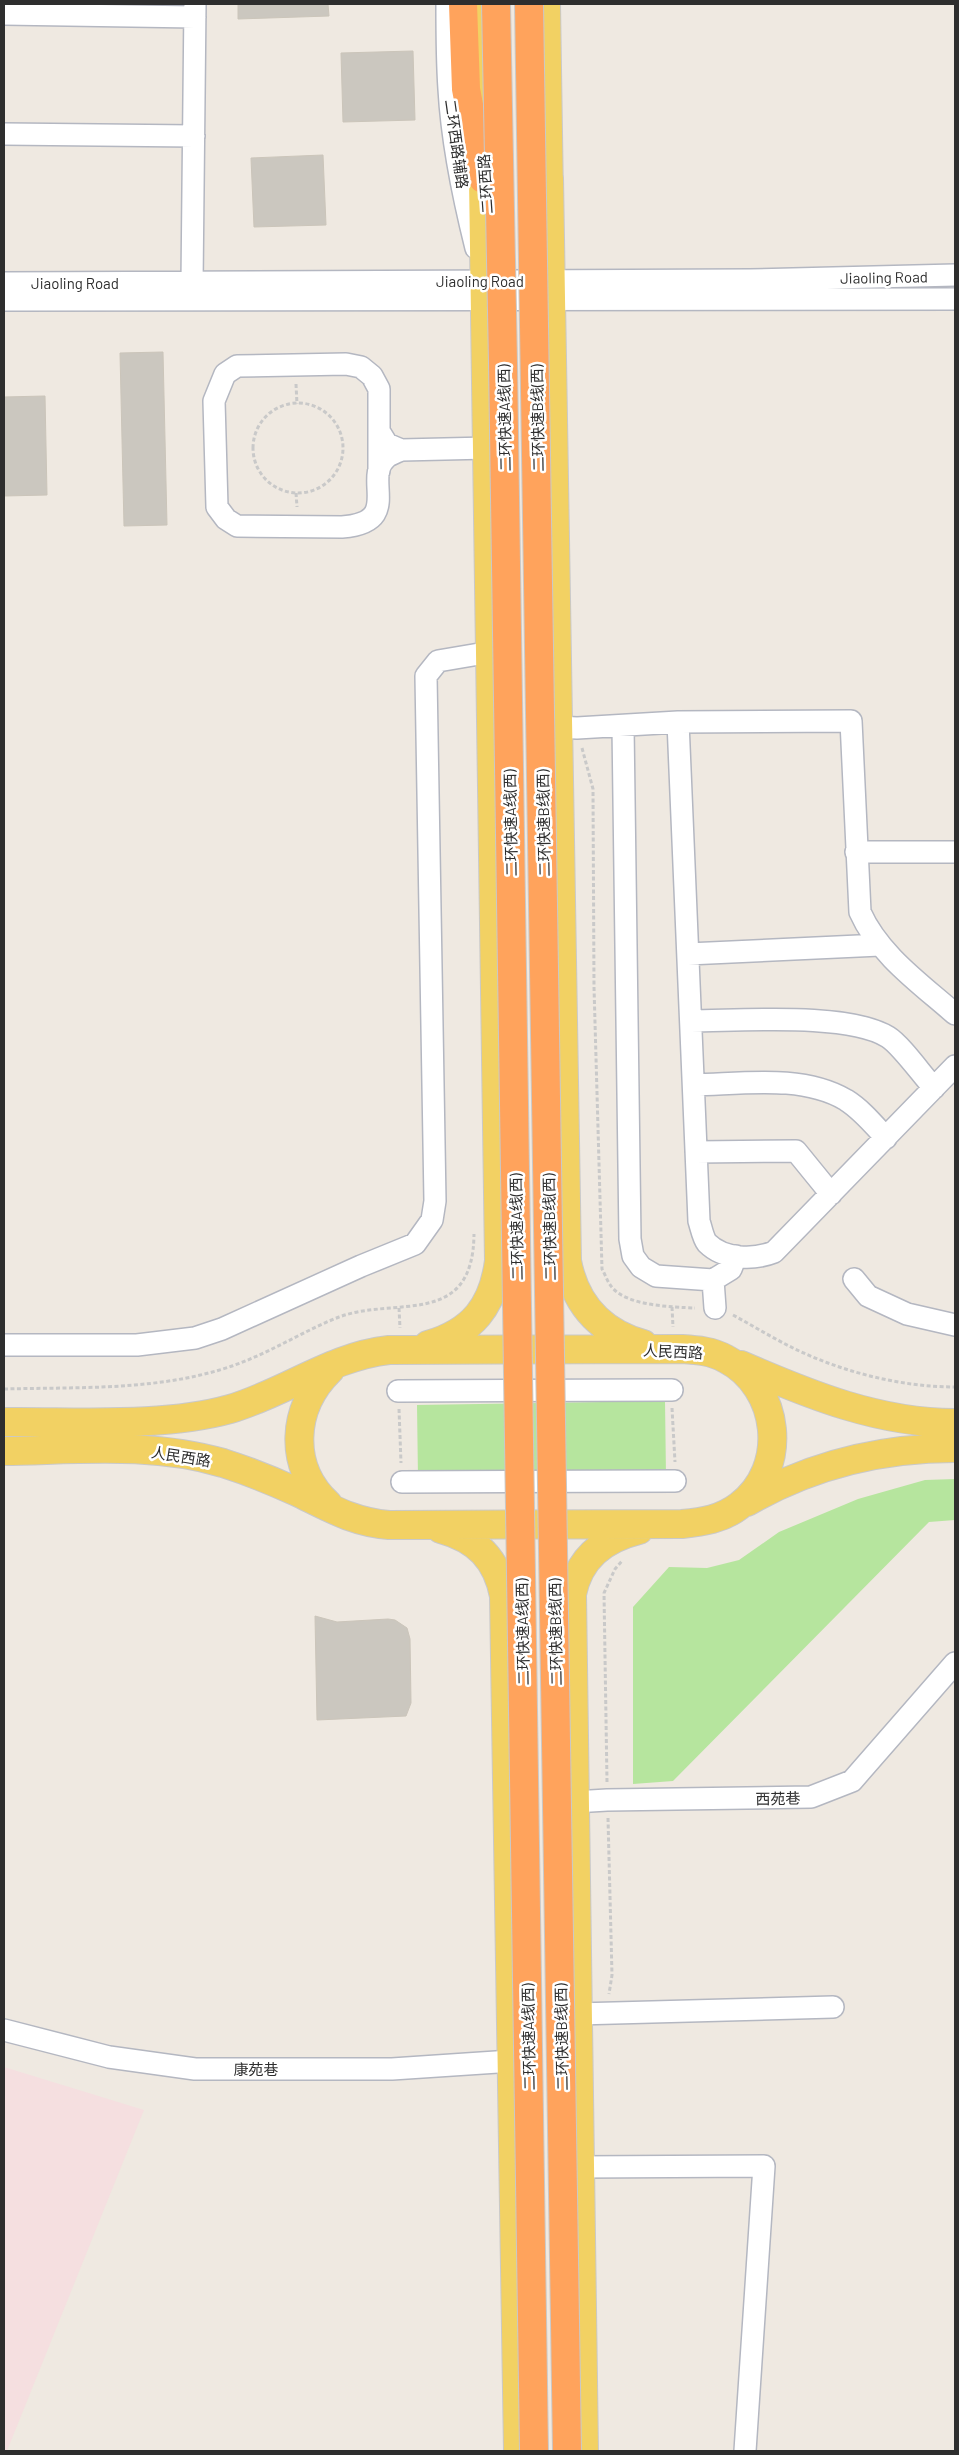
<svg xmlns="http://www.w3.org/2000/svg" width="959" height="2455" font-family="Barlow,'Noto Sans SC',sans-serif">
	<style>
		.medical { fill: #f5dfe0 }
		.green { fill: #b6e59e }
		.building { fill: #cbc7bf; stroke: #cbc5ba }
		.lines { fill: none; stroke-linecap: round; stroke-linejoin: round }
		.minor-casing { stroke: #b4b7c1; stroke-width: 24 }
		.major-casing { stroke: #c9c9c9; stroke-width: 30 }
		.highway-casing { stroke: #c9c9c9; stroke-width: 30 }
		.path { stroke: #c9c9c9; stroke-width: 3; stroke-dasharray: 4 2.5; stroke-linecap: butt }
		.minor { stroke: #fff; stroke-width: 21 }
		.major { stroke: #f2d163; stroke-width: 28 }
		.highway { stroke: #ffa35c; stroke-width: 28 }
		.highway-bridge-casing { stroke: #c9c9c9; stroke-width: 30; stroke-linecap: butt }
		.highway-bridge { stroke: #ffa35c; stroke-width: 28 }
		.labels { text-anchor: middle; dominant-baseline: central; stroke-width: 5; stroke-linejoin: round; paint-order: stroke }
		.street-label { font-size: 15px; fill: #2e2e2e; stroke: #fff }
	</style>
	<rect width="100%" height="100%" fill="#efe9e1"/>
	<path class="medical" d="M4 2067 144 2110 7 2451H4Z"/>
	<path class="green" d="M665 1401 666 1476 418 1479 417 1405Z
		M955 1479V1520L929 1522 673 1781 633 1784V1607L669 1567 707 1568 739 1560 779 1532 858 1499 925 1480Z"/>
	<path class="building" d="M238 4H328L329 16 238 19Z
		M413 51 415 120 343 122 341 53Z
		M323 155 326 225 254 227 251 158Z
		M163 352 167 525 124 526 120 353Z
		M45 396 47 495 4 496V397Z
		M315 1616 337 1622 388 1619 395 1620 407 1628 410 1639 411 1703 406 1716 317 1720Z"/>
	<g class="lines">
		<g class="minor-casing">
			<path id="minor" d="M447 4C447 32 447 60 449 89 452 143 463 196 476 248
				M4 14 195 17
				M4 134 194 136
				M4 283 750 280 955 275
				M192 283 195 4
				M4 300 955 299
				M379 431 387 444 401 450C397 452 391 454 387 457 361 478 405 522 342 527L237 526 226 519 217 507 214 401 225 374 237 366 346 364 361 367 372 376 379 389V471
				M401 450 488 448
				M678 722 699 1221C701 1227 703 1238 707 1243 724 1260 754 1260 774 1252L955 1066
				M623 726 630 1239 633 1256 641 1267 656 1276 713 1280 731 1269 736 1256
				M558 727 577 728 678 722 851 721 860 912C879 955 921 984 955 1014
				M856 852H955
				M688 954 880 945
				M691 1021C739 1021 848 1012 888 1037 901 1045 922 1075 934 1088
				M694 1085C742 1084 802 1074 846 1100 862 1110 874 1125 886 1138
				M696 1152 796 1151 831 1194
				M854 1279 868 1296 907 1314 955 1325
				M713 1280 715 1308
				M4 1345H137L195 1338 222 1329 361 1266 415 1244 432 1220 435 1201 426 676 438 661 491 652
				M398 1391 672 1390
				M402 1482 675 1481
				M574 1802 607 1800 811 1797 852 1781 955 1663
				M577 2014 833 2007
				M4 2030 109 2057 195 2069H392L512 2061
				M579 2167 764 2166 745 2451"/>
		</g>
		<g class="major-casing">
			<path id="major" d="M480 4 482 133
				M546 4 549 197
				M549 178 567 1261C575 1304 600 1332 643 1344
				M428 1345C473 1332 493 1306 499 1261L483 179
				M741 1365C810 1395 879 1423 955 1423
				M4 1422C75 1421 162 1428 230 1409 285 1393 332 1356 389 1350L682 1349C697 1350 712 1351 726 1359 780 1387 790 1468 739 1506 722 1519 703 1522 682 1524L389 1525C353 1522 330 1508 297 1492 273 1481 248 1471 223 1463 152 1442 77 1450 4 1451
				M747 1502C811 1465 881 1448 955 1448
				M328 1504C288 1467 291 1408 330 1370
				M441 1529C477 1539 497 1559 504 1596L518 2451
				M584 2451 572 1594C579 1558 603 1539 639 1530"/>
		</g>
		<g class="highway-casing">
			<path id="highway" d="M463 4 466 89 483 179"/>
		</g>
		<path class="path" d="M296 384 297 404
			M253 448a45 45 0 1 1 90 0a45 45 0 1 1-90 0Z
			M296 493 297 507
			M582 748 593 789 594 987 602 1269C605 1274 607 1281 611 1286 625 1306 672 1307 695 1308
			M672 1307 673 1327
			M399 1308 400 1328
			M733 1315C753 1326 773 1338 793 1348 842 1372 901 1387 955 1387
			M4 1389C80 1387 159 1391 232 1366 270 1353 303 1331 339 1317 396 1296 473 1329 474 1234
			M672 1408 675 1462
			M399 1409 401 1463
			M607 1782 604 1593 615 1569 622 1561
			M608 1818 612 1975 609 1994"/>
		<use href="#minor" class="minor"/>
		<use href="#major" class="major"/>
		<use href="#highway" class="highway"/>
		<g class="highway-bridge-casing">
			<path id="highway-bridge" d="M496 4 503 363 534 2451
				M529 4 567 2451"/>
		</g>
		<use href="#highway-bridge" class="highway-bridge"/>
	</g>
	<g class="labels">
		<g class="street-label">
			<text transform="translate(457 144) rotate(82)">二环西路辅路</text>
			<text transform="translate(485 184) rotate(-94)">二环西路</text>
			<text transform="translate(884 277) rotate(-1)">Jiaoling Road</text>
			<text x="480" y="281">Jiaoling Road</text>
			<text x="75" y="283">Jiaoling Road</text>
			<text transform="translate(504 418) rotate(-91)">二环快速A线(西)</text>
			<text transform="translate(537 418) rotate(-91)">二环快速B线(西)</text>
			<text transform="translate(510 823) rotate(-91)">二环快速A线(西)</text>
			<text transform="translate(543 823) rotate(-91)">二环快速B线(西)</text>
			<text transform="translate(516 1227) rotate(-91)">二环快速A线(西)</text>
			<text transform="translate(549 1227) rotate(-91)">二环快速B线(西)</text>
			<text transform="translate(673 1351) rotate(3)">人民西路</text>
			<text transform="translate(181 1456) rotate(9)">人民西路</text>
			<text transform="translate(522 1632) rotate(-91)">二环快速A线(西)</text>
			<text transform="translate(555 1632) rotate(-91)">二环快速B线(西)</text>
			<text transform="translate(778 1798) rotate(-1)">西苑巷</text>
			<text transform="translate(528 2037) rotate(-91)">二环快速A线(西)</text>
			<text transform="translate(561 2037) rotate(-91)">二环快速B线(西)</text>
			<text x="256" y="2069">康苑巷</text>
		</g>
	</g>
	<rect width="959" height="2455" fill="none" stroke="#2e2e2e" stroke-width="10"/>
</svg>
